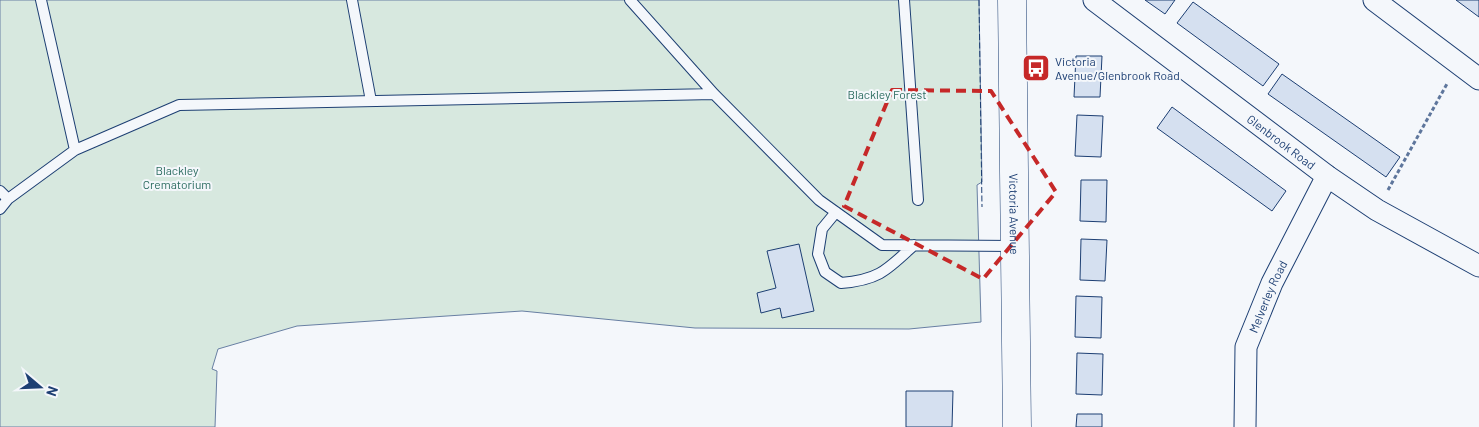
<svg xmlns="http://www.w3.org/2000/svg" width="1479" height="427" font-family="Barlow,sans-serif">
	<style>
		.green { fill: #d7e8df; stroke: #687fa3 }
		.building { fill: #d5e0f0; stroke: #1d3f73 }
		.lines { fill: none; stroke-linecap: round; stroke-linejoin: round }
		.lane-casing { stroke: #1d3f73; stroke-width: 12 }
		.street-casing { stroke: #1d3f73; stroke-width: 23 }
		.primary-casing { stroke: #1d3f73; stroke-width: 29 }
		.path { stroke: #5e769c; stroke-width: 3; stroke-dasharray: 4 2.5; stroke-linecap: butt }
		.lane { stroke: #f4f7fb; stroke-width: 10 }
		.street { stroke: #f4f7fb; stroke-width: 21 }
		.primary { stroke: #f4f7fb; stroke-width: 28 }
		.fence { stroke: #1d3f73; stroke-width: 1; stroke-dasharray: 6 2.5; stroke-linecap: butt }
		.marked { fill: none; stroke: #c62828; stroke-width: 4; stroke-dasharray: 10 6; stroke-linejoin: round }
		.labels { text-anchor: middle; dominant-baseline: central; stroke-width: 4; stroke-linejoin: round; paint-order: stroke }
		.poi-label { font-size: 12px; fill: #1d3f73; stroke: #f4f7fb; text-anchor: start }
		.park-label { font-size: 12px; fill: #2c6c60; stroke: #f4f7fb }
		.street-label { font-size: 12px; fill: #1d3f73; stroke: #f4f7fb }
	</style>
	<rect width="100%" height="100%" fill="#f4f7fb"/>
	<path class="green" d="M0 0H979L982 182 977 185 981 322 909 329 695 328 522 311 297 326 218 349 212 369 217 371 215 427H0Z"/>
	<path class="building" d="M1145 0H1175L1165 14Z
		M1456 0H1479V17Z
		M1193 2 1279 64 1263 86 1177 23Z
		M1076 56H1102L1100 97H1074Z
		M1282 74 1400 157 1386 177 1268 94Z
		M1172 107 1286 191 1272 211 1157 128Z
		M1077 115 1103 116 1101 157 1075 156Z
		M1081 180H1107L1106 222 1080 221Z
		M1081 239 1107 240 1105 281 1080 280Z
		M799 244 814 311 782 318 780 308 761 313 757 293 776 288 767 251Z
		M1076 296 1102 297 1101 338 1075 337Z
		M1077 353 1103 354 1102 395 1076 394Z
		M906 391H953L952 427H906Z
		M1077 414H1102V427H1076Z"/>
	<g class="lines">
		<g class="lane-casing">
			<path id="lane" d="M41 0 75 150
				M352 0 371 101
				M630 0 714 94 819 200 882 245 1014 246
				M904 0 918 200
				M0 191 8 199
				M0 209 8 199 75 150 179 105 714 94
				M836 212 822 229 818 254 825 272 841 283C879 280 887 270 914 245"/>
		</g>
		<g class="street-casing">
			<g id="street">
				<path id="s1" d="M1094 0 1327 176 1377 210 1479 266"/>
				<path d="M1374 0 1479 79"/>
				<path id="s2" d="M1245 427 1246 347 1272 283 1327 176"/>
			</g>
		</g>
		<g class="primary-casing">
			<g id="primary">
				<path id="s3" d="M1012 0 1017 427"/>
			</g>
		</g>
		<path class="path" d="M1388 190 1448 82"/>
		<use href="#lane" class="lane"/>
		<use href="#street" class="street"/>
		<use href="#primary" class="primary"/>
		<path class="fence" d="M979 0 982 207"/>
	</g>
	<path class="marked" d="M892 90 991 91 1056 192 983 279 844 206Z"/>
	<defs>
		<g id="bus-square" transform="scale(1.4375)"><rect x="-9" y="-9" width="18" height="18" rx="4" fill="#c62828" stroke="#f4f7fb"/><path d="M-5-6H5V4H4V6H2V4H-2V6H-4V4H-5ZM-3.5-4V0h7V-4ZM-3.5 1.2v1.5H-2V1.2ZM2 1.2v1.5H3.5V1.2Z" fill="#fff"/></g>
	</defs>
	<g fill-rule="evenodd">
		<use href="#bus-square" x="1036" y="68"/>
	</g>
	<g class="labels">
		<g class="poi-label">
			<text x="1055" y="61">Victoria<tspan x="1055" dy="14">Avenue/Glenbrook Road</tspan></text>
		</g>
		<g class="park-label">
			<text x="887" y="94">Blackley Forest</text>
			<text x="177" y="170">Blackley<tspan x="177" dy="14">Crematorium</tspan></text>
		</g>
		<g class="street-label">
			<text stroke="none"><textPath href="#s1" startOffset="235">Glenbrook Road</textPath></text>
			<text stroke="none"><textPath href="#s3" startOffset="214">Victoria Avenue</textPath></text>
			<text stroke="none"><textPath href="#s2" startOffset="135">Melverley Road</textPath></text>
		</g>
	</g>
	<g transform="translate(40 387) rotate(109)" stroke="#f4f7fb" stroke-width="4" paint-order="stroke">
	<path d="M0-4L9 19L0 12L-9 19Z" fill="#1d3f73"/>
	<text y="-8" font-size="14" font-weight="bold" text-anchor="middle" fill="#1d3f73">N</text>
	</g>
</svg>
